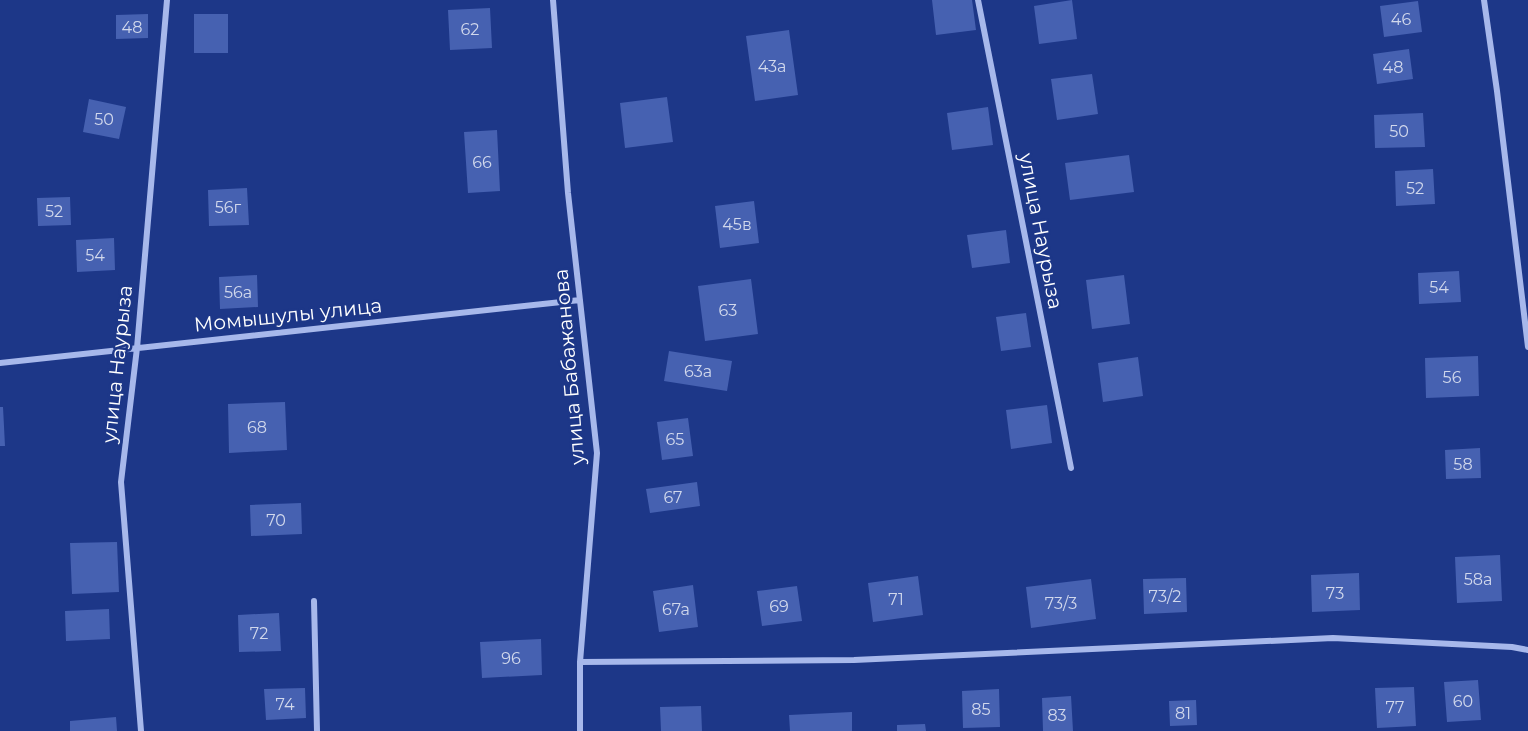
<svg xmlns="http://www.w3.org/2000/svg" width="1528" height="731" font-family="Montserrat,sans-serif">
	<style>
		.building { fill: #4661b1 }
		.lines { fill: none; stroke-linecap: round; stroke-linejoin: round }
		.minor { stroke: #a7b8eb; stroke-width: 6 }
		.labels { text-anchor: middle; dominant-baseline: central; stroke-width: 5; stroke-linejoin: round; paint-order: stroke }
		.number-label { font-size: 16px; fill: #d1d8ec }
		.street-label { font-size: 20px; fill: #fff; stroke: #1d3788 }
	</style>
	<rect width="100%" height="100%" fill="#1d3788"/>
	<path class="building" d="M932 0H972L976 30 936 35Z
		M1072 0 1077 39 1039 44 1034 6Z
		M1418 1 1422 32 1384 37 1380 6Z
		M490 8 492 48 450 50 448 10Z
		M148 14V38L116 39V15Z
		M194 14H228V53H194Z
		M789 30 798 95 755 101 746 36Z
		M1409 49 1413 79 1377 84 1373 54Z
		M1092 74 1098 114 1057 120 1051 79Z
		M667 97 673 142 625 148 620 103Z
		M89 99 126 107 119 139 83 132Z
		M988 107 993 145 952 150 947 113Z
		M1423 113 1425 147 1375 148 1374 115Z
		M497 130 500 191 468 193 464 132Z
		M1129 155 1134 192 1070 200 1065 163Z
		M1433 169 1435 204 1396 206 1395 171Z
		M247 188 249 225 209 226 208 190Z
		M70 197 71 225 38 226 37 198Z
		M754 201 759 243 720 248 715 206Z
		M1006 230 1010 263 972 268 967 235Z
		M114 238 115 270 77 272 76 240Z
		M1459 271 1461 302 1419 304 1418 273Z
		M257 275 258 307 220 309 219 277Z
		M1124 275 1130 324 1092 329 1086 280Z
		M751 279 758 334 705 341 698 286Z
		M1026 313 1031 347 1001 351 996 317Z
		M669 351 732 361 727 391 664 381Z
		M1478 356 1479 396 1426 398 1425 358Z
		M1138 357 1143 396 1103 402 1098 363Z
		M285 402 287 450 229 453 228 404Z
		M1047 405 1052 443 1011 449 1006 410Z
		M0 407H3L5 446H0Z
		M688 418 693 456 662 460 657 422Z
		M1480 448 1481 478 1446 479 1445 450Z
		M697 482 700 506 650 513 646 489Z
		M301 503 302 534 251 536 250 505Z
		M117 542 119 592 72 594 70 543Z
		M1500 555 1502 601 1457 603 1455 557Z
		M1359 573 1360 610 1312 612 1311 575Z
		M918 576 923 615 873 622 868 583Z
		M1186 578 1187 612 1144 614 1143 579Z
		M1091 579 1096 619 1031 628 1026 587Z
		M693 585 698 627 659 632 653 591Z
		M797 586 802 621 762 626 757 591Z
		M109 609 110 639 66 641 65 611Z
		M279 613 281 651 239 652 238 615Z
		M541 639 542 675 482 678 480 642Z
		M1478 680 1481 720 1447 722 1444 682Z
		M1414 687 1416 726 1377 728 1375 688Z
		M305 688 306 718 266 720 264 689Z
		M999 689 1000 727 963 728 962 691Z
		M1071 696 1073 731H1043L1042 698Z
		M1196 700 1197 725 1170 726 1169 701Z
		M701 706 702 731H661L660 707Z
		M852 712V731H790L789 715Z
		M116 717 117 731H70V721Z
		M925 724 926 731H897V725Z"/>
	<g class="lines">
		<path class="minor" d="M553 0 568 193 597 453 580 662V731
			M978 0 1071 468
			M1484 0 1497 91 1528 347
			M0 363 580 300
			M314 601 317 731
			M580 662 854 660 1333 638 1512 647 1528 650
			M141 731 121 482 137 348 167 0"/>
	</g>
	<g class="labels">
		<g class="number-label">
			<text x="1401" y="19">46</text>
			<text x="132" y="27">48</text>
			<text x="470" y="29">62</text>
			<text x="772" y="66">43а</text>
			<text x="1393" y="67">48</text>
			<text x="104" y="119">50</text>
			<text x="1399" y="131">50</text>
			<text x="482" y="162">66</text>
			<text x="1415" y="188">52</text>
			<text x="228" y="207">56г</text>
			<text x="54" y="211">52</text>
			<text x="737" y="224">45в</text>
			<text x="95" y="255">54</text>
			<text x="1439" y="287">54</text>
			<text x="238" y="292">56а</text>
			<text x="728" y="310">63</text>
			<text x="698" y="371">63а</text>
			<text x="1452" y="377">56</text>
			<text x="257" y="427">68</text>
			<text x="675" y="439">65</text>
			<text x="1463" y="464">58</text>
			<text x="673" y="497">67</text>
			<text x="276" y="520">70</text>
			<text x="1478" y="579">58а</text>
			<text x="1335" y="593">73</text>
			<text x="1165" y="596">73/2</text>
			<text x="896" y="599">71</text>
			<text x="1061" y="603">73/3</text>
			<text x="779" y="606">69</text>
			<text x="676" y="609">67а</text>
			<text x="259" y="633">72</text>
			<text x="511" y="658">96</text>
			<text x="1463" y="701">60</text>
			<text x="285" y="704">74</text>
			<text x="1395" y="707">77</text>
			<text x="981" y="709">85</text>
			<text x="1183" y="713">81</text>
			<text x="1057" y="715">83</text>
		</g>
		<g class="street-label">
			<text transform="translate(1041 231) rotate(79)">улица Наурыза</text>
			<text transform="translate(288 315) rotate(-6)">Момышулы улица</text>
			<text transform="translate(117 364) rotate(-84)">улица Наурыза</text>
			<text transform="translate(569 367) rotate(-95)">улица Бабажанова</text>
		</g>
	</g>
</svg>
